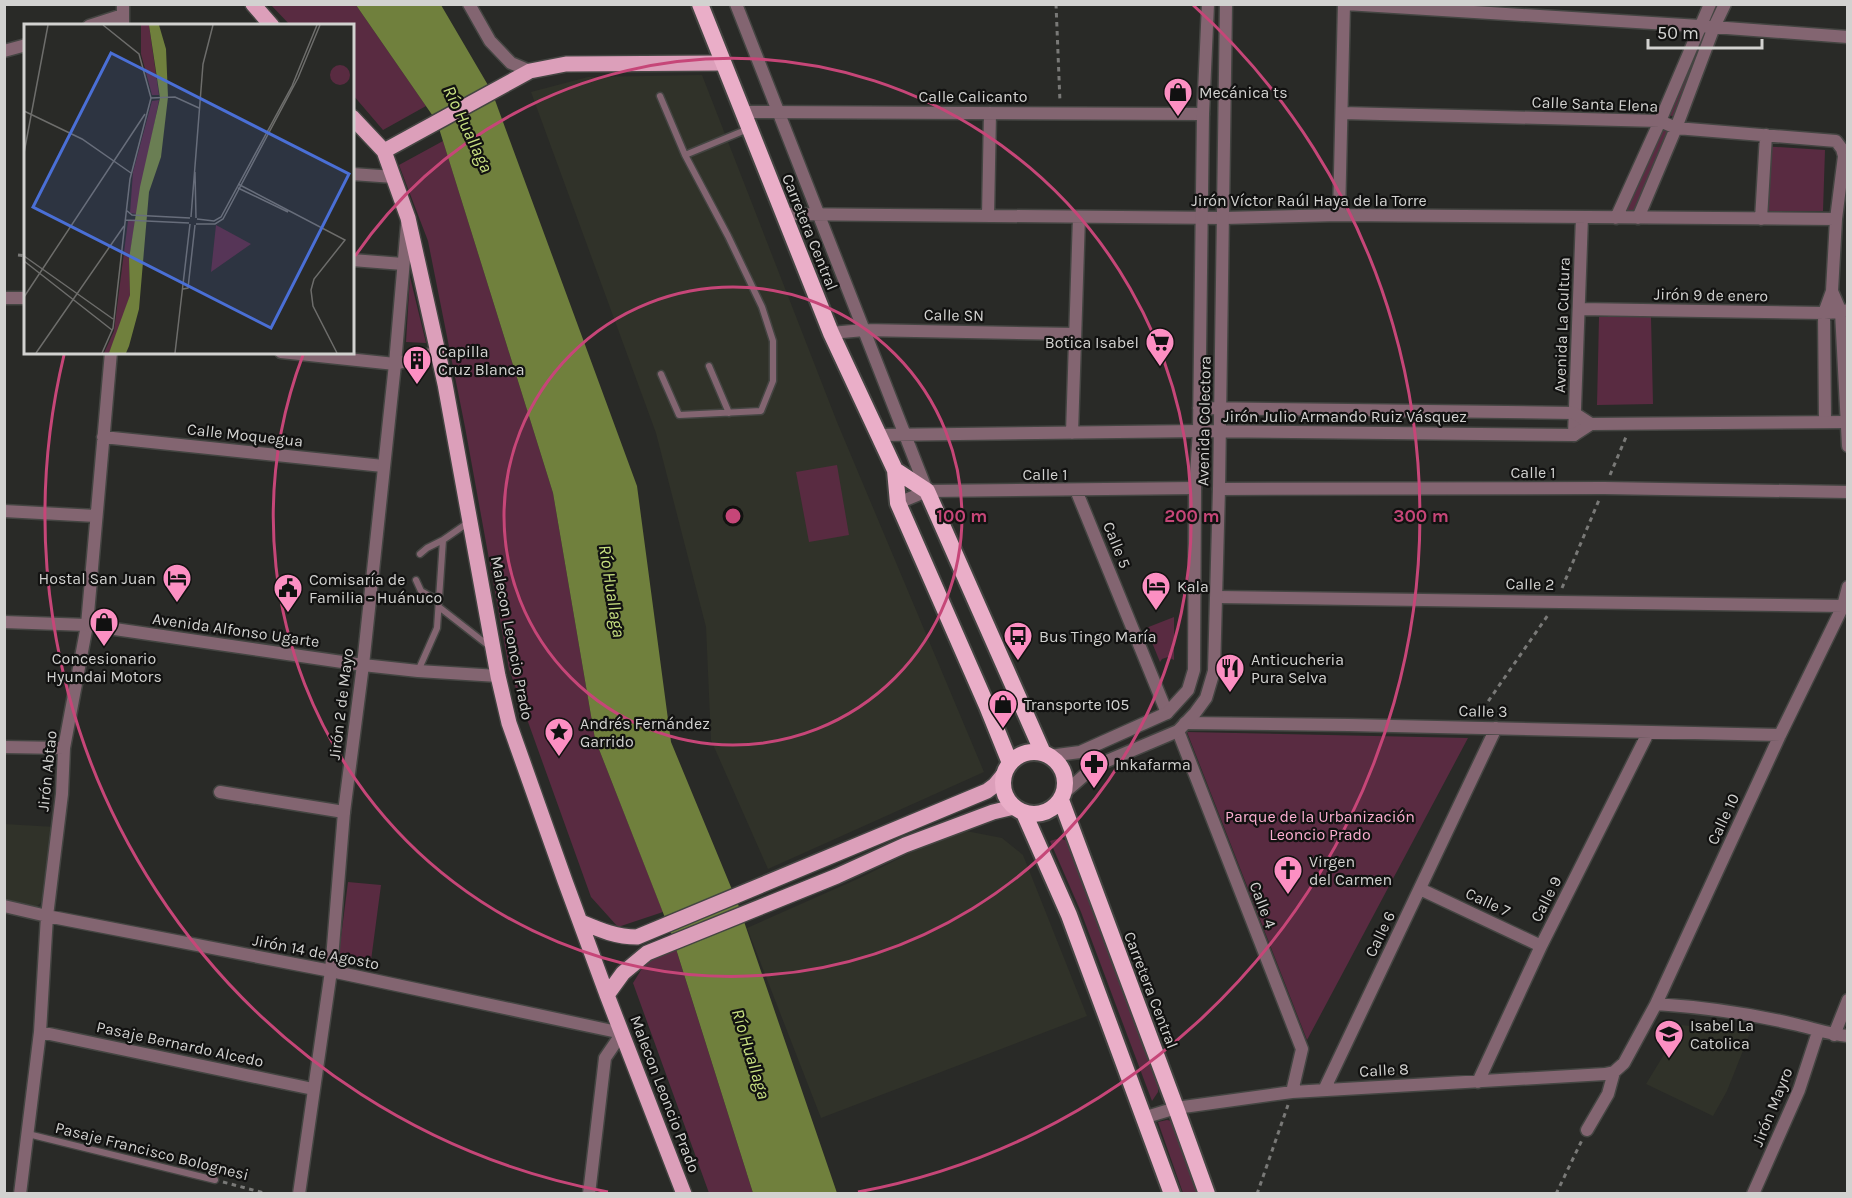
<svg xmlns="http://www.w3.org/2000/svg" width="1852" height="1198" font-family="Karla,sans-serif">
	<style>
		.built { fill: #303229 }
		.green { fill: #592b41 }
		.water { fill: #70803d }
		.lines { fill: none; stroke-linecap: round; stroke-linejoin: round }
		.service-casing { stroke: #444542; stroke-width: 9 }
		.minor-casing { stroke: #444542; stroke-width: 15 }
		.tertiary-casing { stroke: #444542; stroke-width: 15 }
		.primary-casing { stroke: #444542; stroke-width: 18 }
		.trunk-casing { stroke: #444542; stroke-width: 20 }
		.path { stroke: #797977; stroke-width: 3; stroke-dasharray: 4.5 4.5; stroke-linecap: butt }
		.service { stroke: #836571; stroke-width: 6 }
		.minor { stroke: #836571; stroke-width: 12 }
		.tertiary { stroke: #836571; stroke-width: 12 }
		.primary { stroke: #dc9fba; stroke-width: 15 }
		.trunk { stroke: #eaaec8; stroke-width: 16 }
		.ring { fill: none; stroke: #c64678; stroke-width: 3 }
		.labels { text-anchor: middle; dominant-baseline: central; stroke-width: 4.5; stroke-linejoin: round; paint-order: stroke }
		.poi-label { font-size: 16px; fill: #d2d2d0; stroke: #121211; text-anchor: start }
		.street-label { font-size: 16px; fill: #d2d2d0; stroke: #121211 }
		.park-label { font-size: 16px; fill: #fbaed0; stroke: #121211 }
		.water-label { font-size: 18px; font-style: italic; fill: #c8e181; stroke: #121211 }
		.inset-road { fill: none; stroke: #6d6d6b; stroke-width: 1.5 }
		.view { fill: #4a6fd6; fill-opacity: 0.15; stroke: #4a6fd6; stroke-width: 3 }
		.inset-edge { fill: none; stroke: #d2d2d0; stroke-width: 3 }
		.centre { fill: #c64678; stroke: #121211; stroke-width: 3 }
		.ring-label { font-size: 18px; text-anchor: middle; font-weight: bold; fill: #c64678; stroke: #121211; stroke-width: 4.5; stroke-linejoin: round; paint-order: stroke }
	</style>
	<rect width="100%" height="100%" fill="#292a27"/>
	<path class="built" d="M702 75 837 422 984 772 768 869 711 740 706 627 656 433 531 92 588 77Z
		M4 824 55 827 45 899 36 907 5 899Z
		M966 831 1002 838 1023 855 1087 1016 821 1118 747 928 862 877 932 842Z
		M1682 1025 1750 1033 1727 1091 1713 1116 1646 1084Z"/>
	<path class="green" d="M271 5H356L426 106 383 130 353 95 352 26 290 25Z
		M1698 31 1713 34 1685 119 1664 114Z
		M1659 127 1680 130 1642 214 1618 213Z
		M443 141 553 493 595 739 663 912 618 927 591 897 509 669 465 427 428 241 399 165Z
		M1761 146 1825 150 1823 211H1761Z
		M410 277 426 343 406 342Z
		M1599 317H1651L1653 404 1597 405Z
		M837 465 849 535 809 542 796 472Z
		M1174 617V660L1168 657 1162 659 1160 662 1146 628Z
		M1187 732 1468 738 1307 1040Z
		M1060 838 1067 841 1071 851 1158 1081V1092L1152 1101 1081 912 1050 841Z
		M348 882 381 885 370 968 345 964 339 953Z
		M676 949 753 1193H709L633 983 646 962Z
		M1167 1120 1172 1121 1174 1125 1198 1193H1183L1158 1122Z"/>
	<path class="water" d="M356 5H441L492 92 637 486 671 742 738 904 837 1193H753L671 933 595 739 553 493 437 122Z"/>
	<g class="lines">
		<g class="service-casing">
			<path id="service" d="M660 96 685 155 728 236 762 307 773 341V381L761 411 679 415 661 374
				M685 155 748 129
				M709 366 729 413
				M420 554 427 548 443 540
				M416 580 421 591 439 601
				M439 607 489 646
				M418 671 437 628 443 540 469 522
				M28 1134 215 1180"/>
		</g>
		<g class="minor-casing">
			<path id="minor" d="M469 4 490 41 511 63 530 71
				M736 4 927 491
				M1346 4 1700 26 1848 37
				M89 26 123 15
				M123 26V4
				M4 51 26 45
				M744 112 1203 114
				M1342 113 1660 121 1676 128 1836 141 1842 149 1844 156 1836 219 1832 291 1824 313 1825 421
				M352 174 394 177
				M783 214 1224 218 1339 215 1836 219
				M1339 215 1344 4
				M988 216 990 113
				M1616 218 1660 121 1710 4
				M1638 218 1676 128 1714 27 1725 4
				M1761 219 1766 135
				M352 260 403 264
				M1832 291 1841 312 1848 446
				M4 298H26
				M1580 309 1824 313 1841 312 1848 310
				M831 333 864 330 1075 334
				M281 352 395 364 438 352
				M1072 433 1079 217
				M879 435 1199 431
				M1574 435 1582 217
				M103 437 383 466
				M1219 489 1604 488 1848 492
				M1076 490 1167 713
				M898 503 927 491 1195 488
				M4 511 96 516
				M1217 597 1843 606
				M1185 723 1349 725 1780 735
				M1178 731 1302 1049 1292 1092
				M4 747 64 748
				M220 792 344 812
				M1420 889 1541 946
				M4 906 47 916 331 971 622 1033
				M1656 1004C1703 1007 1752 1014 1798 1025 1815 1029 1829 1034 1848 1036
				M40 1032 313 1089
				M1834 1035 1848 1000
				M1478 1082 1541 946 1648 733
				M1324 1090 1496 728
				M1143 1118 1176 1108 1292 1092 1605 1074 1614 1072 1624 1063 1656 1004 1780 735 1843 606 1848 587
				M1587 1130 1608 1094 1614 1072
				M20 1194 40 1032 47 916 62 794 64 748 87 625 111 352
				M1753 1194 1799 1090 1818 1032"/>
		</g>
		<g class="tertiary-casing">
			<path id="tertiary" d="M1199 408 1574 413 1591 424 1848 422
				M1199 431 1574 435 1591 424
				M4 622 87 625 363 665 418 671 498 676
				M1049 756 1080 752 1167 713 1188 690 1194 670 1195 488 1199 431 1203 114 1208 4
				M1064 793 1095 766 1178 731 1195 713 1206 698 1214 671 1219 489 1226 4
				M299 1194 331 971 344 812 363 665 395 364 407 225
				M589 1194 605 1058 622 1033"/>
		</g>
		<g class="primary-casing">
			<path id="primary" d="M253 4 272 26
				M352 117 384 151 408 218 445 384 498 676 509 723 565 881 607 995 684 1194
				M384 151 530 71 566 64 723 63
				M581 922C600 930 616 937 637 937L987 791 995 785 1004 774
				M607 995 623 973 647 953 837 876 905 845 993 812 1014 807"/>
		</g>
		<g class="trunk-casing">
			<path id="trunk" d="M700 4 831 333 895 470 898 503 987 706 1010 763
				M895 470 927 491 1043 753
				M1003 783a31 31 0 1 1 62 0a31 31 0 1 1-62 0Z
				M1061 800 1176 1108 1207 1194
				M1024 813 1069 915 1172 1194"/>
		</g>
		<path class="path" d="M1056 4 1060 102
			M18 255 26 256
			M1610 475 1626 437
			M1562 588 1599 500
			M1478 716 1548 615
			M223 1182 268 1194
			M1257 1194 1288 1105
			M1556 1194 1582 1140"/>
		<use href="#service" class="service"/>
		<use href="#minor" class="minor"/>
		<use href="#tertiary" class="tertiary"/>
		<use href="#primary" class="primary"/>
		<use href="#trunk" class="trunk"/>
	</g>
	<g class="ring">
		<circle cx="733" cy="516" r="229"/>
		<path d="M355 256A459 459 0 1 1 303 355"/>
		<path d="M608 1192A688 688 0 0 1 64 355M1193 5A688 688 0 0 1 858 1192"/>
	</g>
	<defs>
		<g id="shop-pin" transform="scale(1.5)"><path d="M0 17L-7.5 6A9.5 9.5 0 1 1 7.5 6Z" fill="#fc8fc2" stroke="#121211"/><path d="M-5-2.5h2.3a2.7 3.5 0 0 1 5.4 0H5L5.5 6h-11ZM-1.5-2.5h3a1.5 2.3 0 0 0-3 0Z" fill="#111"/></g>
		<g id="supermarket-pin" transform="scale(1.5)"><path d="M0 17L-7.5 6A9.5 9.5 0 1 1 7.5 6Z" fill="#fc8fc2" stroke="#121211"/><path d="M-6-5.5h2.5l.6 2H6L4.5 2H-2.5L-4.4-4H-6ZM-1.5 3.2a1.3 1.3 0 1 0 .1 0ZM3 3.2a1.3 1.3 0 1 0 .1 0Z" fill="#111"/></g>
		<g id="building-pin" transform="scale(1.5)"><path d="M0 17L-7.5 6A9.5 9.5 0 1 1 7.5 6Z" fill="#fc8fc2" stroke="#121211"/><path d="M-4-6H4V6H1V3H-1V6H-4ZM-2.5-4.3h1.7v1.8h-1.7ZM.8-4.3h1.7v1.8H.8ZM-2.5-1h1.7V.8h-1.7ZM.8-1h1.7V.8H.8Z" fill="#111"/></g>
		<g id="hotel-pin" transform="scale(1.5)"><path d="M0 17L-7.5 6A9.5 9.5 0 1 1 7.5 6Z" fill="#fc8fc2" stroke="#121211"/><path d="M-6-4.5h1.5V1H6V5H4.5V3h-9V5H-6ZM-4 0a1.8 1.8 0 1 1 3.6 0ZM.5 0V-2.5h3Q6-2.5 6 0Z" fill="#111"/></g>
		<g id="civic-pin" transform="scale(1.5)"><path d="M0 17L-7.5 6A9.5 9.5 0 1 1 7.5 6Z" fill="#fc8fc2" stroke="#121211"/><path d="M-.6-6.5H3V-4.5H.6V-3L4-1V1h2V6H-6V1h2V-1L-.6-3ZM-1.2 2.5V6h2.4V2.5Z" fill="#111"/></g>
		<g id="bus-pin" transform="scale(1.5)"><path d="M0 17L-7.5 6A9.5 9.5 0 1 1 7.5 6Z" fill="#fc8fc2" stroke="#121211"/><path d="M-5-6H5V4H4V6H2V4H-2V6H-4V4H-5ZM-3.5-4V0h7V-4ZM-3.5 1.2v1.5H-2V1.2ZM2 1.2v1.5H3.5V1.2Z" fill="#111"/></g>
		<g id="restaurant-pin" transform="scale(1.5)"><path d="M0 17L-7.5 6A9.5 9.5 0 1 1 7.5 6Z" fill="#fc8fc2" stroke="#121211"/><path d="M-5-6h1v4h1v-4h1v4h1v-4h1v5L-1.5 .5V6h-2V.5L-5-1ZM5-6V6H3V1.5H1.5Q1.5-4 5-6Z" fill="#111"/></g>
		<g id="sight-pin" transform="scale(1.5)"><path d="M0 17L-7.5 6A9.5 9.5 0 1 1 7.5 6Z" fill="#fc8fc2" stroke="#121211"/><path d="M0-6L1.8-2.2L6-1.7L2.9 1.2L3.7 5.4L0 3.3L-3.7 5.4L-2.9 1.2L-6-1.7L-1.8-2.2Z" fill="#111"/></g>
		<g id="pharmacy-pin" transform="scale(1.5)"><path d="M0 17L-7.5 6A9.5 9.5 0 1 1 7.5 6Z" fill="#fc8fc2" stroke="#121211"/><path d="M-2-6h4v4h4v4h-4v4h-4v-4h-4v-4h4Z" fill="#111"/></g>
		<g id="church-pin" transform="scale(1.5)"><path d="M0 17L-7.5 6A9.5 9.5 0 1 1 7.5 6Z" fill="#fc8fc2" stroke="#121211"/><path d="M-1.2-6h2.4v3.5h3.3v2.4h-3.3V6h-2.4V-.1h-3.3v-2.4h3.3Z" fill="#111"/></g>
		<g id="school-pin" transform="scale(1.5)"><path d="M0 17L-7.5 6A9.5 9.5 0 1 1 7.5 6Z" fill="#fc8fc2" stroke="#121211"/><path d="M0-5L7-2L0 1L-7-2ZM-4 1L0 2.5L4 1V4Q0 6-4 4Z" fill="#111"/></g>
	</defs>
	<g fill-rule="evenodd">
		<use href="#shop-pin" x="1178" y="92"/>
		<use href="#supermarket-pin" x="1160" y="342"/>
		<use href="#building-pin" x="417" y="360"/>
		<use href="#hotel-pin" x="177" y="578"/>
		<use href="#hotel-pin" x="1156" y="586"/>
		<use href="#civic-pin" x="288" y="588"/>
		<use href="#shop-pin" x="104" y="622"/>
		<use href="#bus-pin" x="1018" y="636"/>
		<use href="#restaurant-pin" x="1230" y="668"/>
		<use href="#shop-pin" x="1003" y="704"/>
		<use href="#sight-pin" x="559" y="732"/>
		<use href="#pharmacy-pin" x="1094" y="764"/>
		<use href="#church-pin" x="1288" y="870"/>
		<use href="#school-pin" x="1669" y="1034"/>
	</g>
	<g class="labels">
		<g class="poi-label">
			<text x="1199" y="92">Mecánica ts</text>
			<text x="1139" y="342" text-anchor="end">Botica Isabel</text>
			<text x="438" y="351">Capilla<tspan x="438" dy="18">Cruz Blanca</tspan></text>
			<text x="156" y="578" text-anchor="end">Hostal San Juan</text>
			<text x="309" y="579">Comisaría de<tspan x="309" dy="18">Familia - Huánuco</tspan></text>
			<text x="1177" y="586">Kala</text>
			<text x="1039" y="636">Bus Tingo María</text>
			<text x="104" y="658" text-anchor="middle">Concesionario<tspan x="104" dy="18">Hyundai Motors</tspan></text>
			<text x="1251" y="659">Anticucheria<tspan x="1251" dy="18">Pura Selva</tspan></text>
			<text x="1024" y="704">Transporte 105</text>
			<text x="580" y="723">Andrés Fernández<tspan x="580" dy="18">Garrido</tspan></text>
			<text x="1115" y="764">Inkafarma</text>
			<text x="1309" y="861">Virgen<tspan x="1309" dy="18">del Carmen</tspan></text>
			<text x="1690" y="1025">Isabel La<tspan x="1690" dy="18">Catolica</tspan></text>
		</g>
		<g class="street-label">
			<text x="973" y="96">Calle Calicanto</text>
			<text transform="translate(1595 104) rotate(2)">Calle Santa Elena</text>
			<text x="1309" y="200">Jirón Víctor Raúl Haya de la Torre</text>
			<text transform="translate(810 232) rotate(68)">Carretera Central</text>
			<text transform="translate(1711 295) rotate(1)">Jirón 9 de enero</text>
			<text transform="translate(954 315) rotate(1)">Calle SN</text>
			<text transform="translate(1562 325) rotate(-88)">Avenida La Cultura</text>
			<text x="1345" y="416">Jirón Julio Armando Ruiz Vásquez</text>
			<text transform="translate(1204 421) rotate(-89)">Avenida Colectora</text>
			<text transform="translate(245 435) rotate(6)">Calle Moquegua</text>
			<text x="1533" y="472">Calle 1</text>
			<text x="1045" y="474">Calle 1</text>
			<text transform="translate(1117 545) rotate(68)">Calle 5</text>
			<text transform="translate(1530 584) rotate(1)">Calle 2</text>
			<text transform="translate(236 630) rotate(8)">Avenida Alfonso Ugarte</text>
			<text transform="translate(512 638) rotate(79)">Malecon Leoncio Prado</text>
			<text transform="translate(341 704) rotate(-83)">Jirón 2 de Mayo</text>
			<text transform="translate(1483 711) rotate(1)">Calle 3</text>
			<text transform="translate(47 771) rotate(-84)">Jirón Abtao</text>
			<text transform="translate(1723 819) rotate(-65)">Calle 10</text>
			<text transform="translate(1546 899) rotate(-63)">Calle 9</text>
			<text transform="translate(1488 902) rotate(25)">Calle 7</text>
			<text transform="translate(1263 905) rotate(69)">Calle 4</text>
			<text transform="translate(1380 934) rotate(-64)">Calle 6</text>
			<text transform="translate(316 952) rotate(11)">Jirón 14 de Agosto</text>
			<text transform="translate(1151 990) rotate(69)">Carretera Central</text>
			<text transform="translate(180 1044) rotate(12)">Pasaje Bernardo Alcedo</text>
			<text transform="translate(1384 1070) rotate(-3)">Calle 8</text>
			<text transform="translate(665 1094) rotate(69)">Malecon Leoncio Prado</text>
			<text transform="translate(1772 1107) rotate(-68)">Jirón Mayro</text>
			<text transform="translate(152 1151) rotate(14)">Pasaje Francisco Bolognesi</text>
		</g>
		<g class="park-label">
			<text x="1320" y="816">Parque de la Urbanización<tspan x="1320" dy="18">Leoncio Prado</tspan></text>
		</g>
		<g class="water-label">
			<text transform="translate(468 129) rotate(65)">Río Huallaga</text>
			<text transform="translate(612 591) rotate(81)">Río Huallaga</text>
			<text transform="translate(751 1054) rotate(73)">Río Huallaga</text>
		</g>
	</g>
	<g transform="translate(24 24)">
		<rect width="330" height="330" fill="#292a27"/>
		<path d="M117 1H125L135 71H128L117 30ZM306 51a10 10 0 1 1 20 0a10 10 0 1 1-20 0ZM135 76 113 190 106 189 109 148 128 77ZM112 195 105 235 106 271 95 306 85 329H80L90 307 104 197ZM192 201 227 220 187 248Z" fill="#592b41"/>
		<path d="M125 1H135L142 25 144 73 137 133 125 168 115 285 105 322 102 329H85L106 271 105 235 116 163 136 74Z" fill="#70803d"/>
		<path class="inset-road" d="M127 74 151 73 175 84M0 87 58 115 107 149M0 129 24 1M171 148 172 194M214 160 321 216 290 255 287 266 289 282 313 329M214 164 264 188M102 186 108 191 166 194M167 193 179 40 189 1M173 195 190 197 197 193 268 62 293 1M101 196 165 199M172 200H191L199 195 274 54 296 1M0 232 89 295M0 237 88 306M159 265 164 264 171 201M0 273 121 90M12 329 100 202M78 329 89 304 106 155 127 74 115 30 79 1M151 329 166 200"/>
		<path class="view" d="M87 29 325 150 247 304 9 183Z"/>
		<rect width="330" height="330" class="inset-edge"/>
	</g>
	<circle cx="733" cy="516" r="9" class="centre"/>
	<g class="ring-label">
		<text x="962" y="522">100 m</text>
		<text x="1192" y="522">200 m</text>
		<text x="1421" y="522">300 m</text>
	</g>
	<rect width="1852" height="1198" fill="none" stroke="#d2d2d0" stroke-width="12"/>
	<path d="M1648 39v9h114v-9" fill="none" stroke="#d2d2d0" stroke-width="3"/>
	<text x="1657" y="39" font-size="18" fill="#d2d2d0" stroke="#121211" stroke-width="4.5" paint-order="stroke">50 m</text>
</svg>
